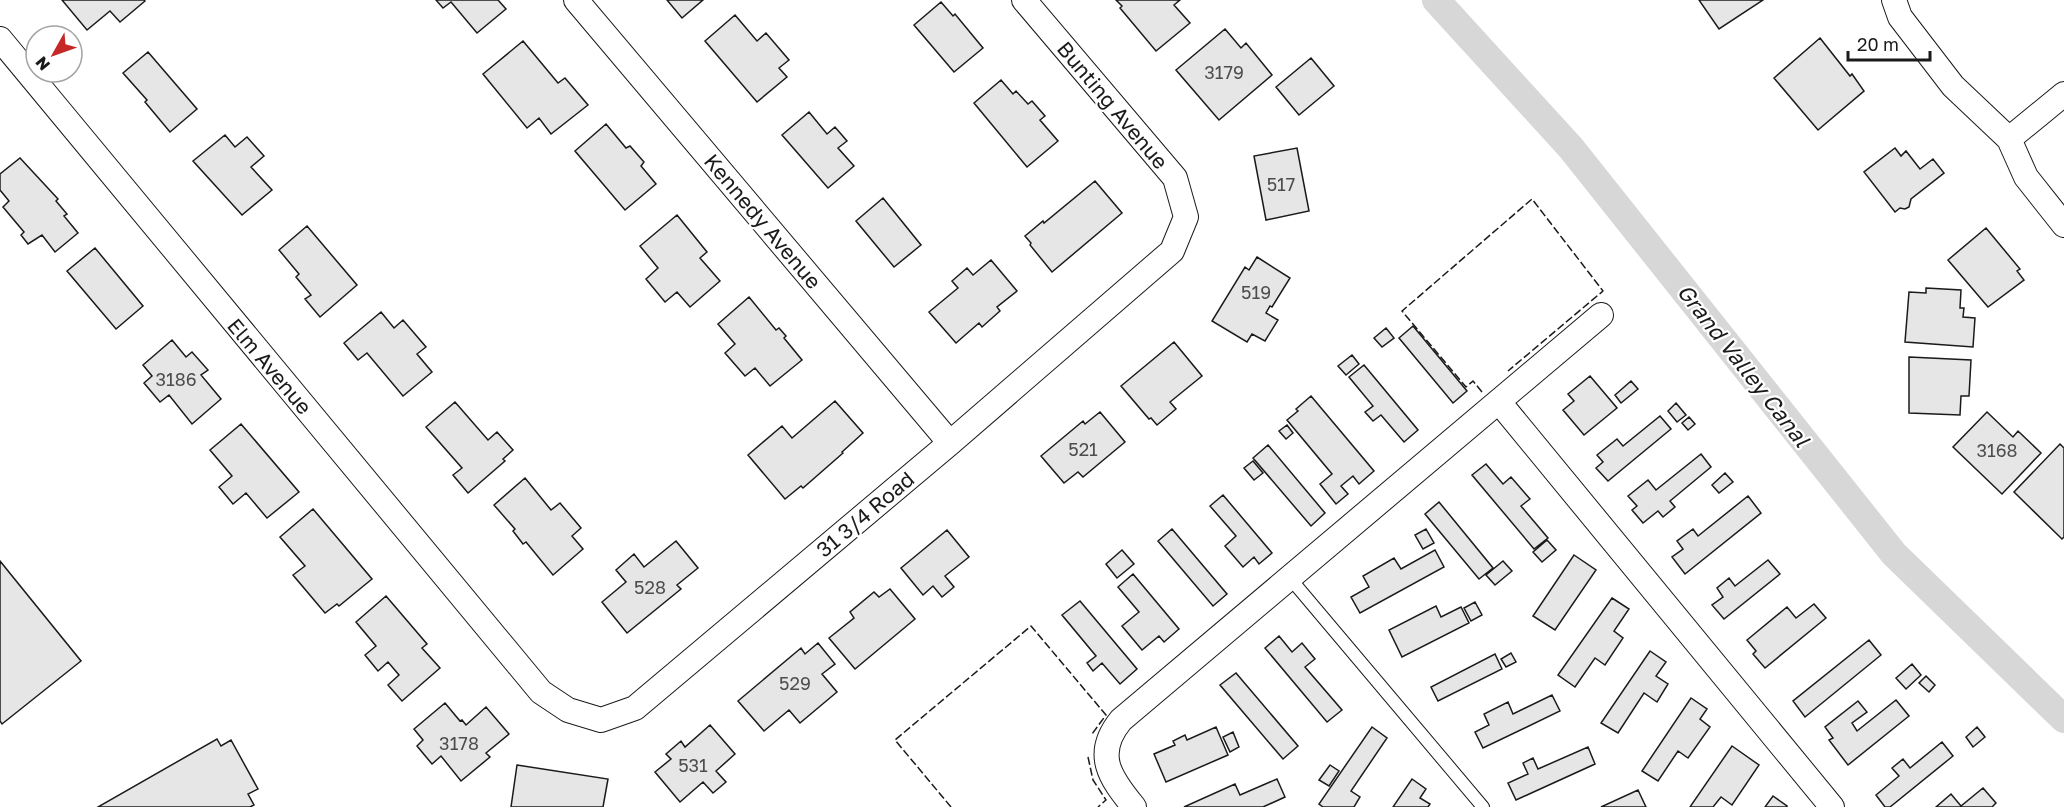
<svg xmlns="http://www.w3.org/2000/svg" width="2064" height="807" font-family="'Golos Text',sans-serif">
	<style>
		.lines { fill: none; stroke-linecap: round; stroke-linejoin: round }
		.canal { stroke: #d7d7d7; stroke-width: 28 }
		.building { fill: #e6e6e6; stroke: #1a1a1a; stroke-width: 1.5 }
		.lane-casing { stroke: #1a1a1a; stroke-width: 14 }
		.street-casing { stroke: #1a1a1a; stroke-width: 26 }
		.lane { stroke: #fff; stroke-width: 12 }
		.street { stroke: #fff; stroke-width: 24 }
		.fence { stroke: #1a1a1a; stroke-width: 1.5; stroke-dasharray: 8 3; stroke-linecap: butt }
		.labels { text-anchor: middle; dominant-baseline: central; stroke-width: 4.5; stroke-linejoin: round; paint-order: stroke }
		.number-label { font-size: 18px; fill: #4d4d4d }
		.street-label { font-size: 21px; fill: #1a1a1a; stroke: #fff }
		.water-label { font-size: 22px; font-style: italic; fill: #1a1a1a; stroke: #fff }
	</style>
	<rect width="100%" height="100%" fill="#fff"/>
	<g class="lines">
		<path class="canal" d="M1436 0 1571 148 1894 554 2064 719"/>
	</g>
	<path class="building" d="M62 0H144L145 1 120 22 110 11 87 30Z
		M436 0H498L506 9 477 33 451 2 443 8Z
		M667 0H703L682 18Z
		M1116 0H1180L1174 5 1190 23 1156 51 1120 8 1122 6Z
		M1699 0H1763L1719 29Z
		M941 2 953 16 955 14 983 48 954 72 914 25Z
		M735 15 757 41 766 33 789 60 779 68 787 77 757 102 705 41Z
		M1225 29 1241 48 1246 43 1272 75 1219 120 1176 70Z
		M1820 38 1850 76 1852 74 1864 91 1818 130 1774 78Z
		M523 41 558 83 565 78 588 105 551 134 539 118 527 128 483 74Z
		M148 52 197 109 170 132 145 102 147 100 123 73Z
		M1311 58 1334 86 1299 115 1276 87Z
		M1001 80 1013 94 1016 91 1028 104 1032 101 1045 116 1040 120 1058 141 1027 167 974 103Z
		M809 112 827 134 835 127 847 141 838 148 854 166 828 188 782 135Z
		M606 124 626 148 630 146 644 162 641 166 656 184 625 210 575 151Z
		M225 135 235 147 247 137 264 156 251 167 272 190 242 215 193 161Z
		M1297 148 1309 211 1266 220 1254 156Z
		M1895 148 1901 156 1906 151 1920 169 1933 159 1944 173 1911 199 1909 207 1905 209 1900 208 1895 212 1864 172Z
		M20 158 58 199 56 201 67 214 64 216 78 233 55 252 42 235 28 244 21 235 24 232 3 207 9 201 0 190V174Z
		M1095 181 1122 213 1052 272 1030 245 1031 243 1025 236 1043 221 1044 223Z
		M883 198 921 245 894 267 856 221Z
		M677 215 707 252 700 258 720 281 690 307 677 292 665 302 646 279 658 268 640 246Z
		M307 226 357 285 320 317 305 299 311 295 296 277 299 274 279 250Z
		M1986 228 2020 269 2017 271 2024 280 1988 307 1948 260Z
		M95 248 143 306 116 329 67 271Z
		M1257 257 1290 278 1272 307 1270 306 1266 313 1278 320 1265 341 1252 334 1247 342 1212 321 1245 267 1249 270Z
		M991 260 1017 291 997 307 1000 311 982 327 979 323 956 343 929 312 958 288 952 281 967 268 973 275Z
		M1926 288 1961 290 1960 308H1964L1963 317 1975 318 1973 347 1905 342 1909 292 1926 293Z
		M749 297 776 330 779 328 786 336 784 338 802 360 770 386 755 368 745 376 725 353 735 344 718 324Z
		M381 312 394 328 403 320 426 347 417 354 432 372 403 396 367 353 358 360 344 343Z
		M1413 326 1467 391 1453 403 1399 338Z
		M1386 328 1394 338 1382 347 1374 338Z
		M172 340 186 357 192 352 208 370 201 375 221 399 192 424 169 395 160 402 144 383 152 376 143 365Z
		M1174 342 1202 376 1170 402 1176 409 1157 425 1151 418 1149 419 1121 386Z
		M1352 355 1359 364 1346 375 1338 366Z
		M1909 357 1971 360 1969 396H1961L1960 415 1909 413Z
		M1364 365 1418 430 1404 442 1381 415 1373 421 1365 412 1373 406 1349 377Z
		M1590 376 1617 408 1584 435 1563 410 1574 401 1568 394Z
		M1631 381 1638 389 1621 403 1615 395Z
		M1311 396 1374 471 1359 484 1353 476 1341 486 1348 494 1336 504 1320 484 1332 474 1287 420 1298 411 1296 409Z
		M835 401 863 433 842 452 843 453 803 488 801 486 785 499 748 455 782 426 792 438Z
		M455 402 488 440 497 432 513 450 503 459 505 461 468 493 453 475 462 468 426 427Z
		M1676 403 1686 415 1677 422 1668 411Z
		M1100 412 1125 442 1083 477 1078 472 1064 483 1041 456 1083 421 1085 424Z
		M1987 412 2013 437 2018 431 2041 453 2002 494 1953 447Z
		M1660 416 1671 429 1608 481 1596 468 1603 462 1597 455 1617 439 1623 446Z
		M1689 417 1695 424 1688 430 1682 423Z
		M241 424 299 492 267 518 246 493 233 504 219 487 232 476 210 450Z
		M1287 425 1293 433 1286 439 1279 431Z
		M2060 444 2064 448V537L2062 539 2014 492Z
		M1268 445 1325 513 1311 526 1253 458Z
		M1701 454 1711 467 1670 501 1675 507 1663 517 1658 511 1643 523 1632 510 1637 506 1628 496 1648 480 1656 490Z
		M1253 461 1263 473 1254 480 1244 468Z
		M1486 464 1503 484 1511 477 1530 499 1521 506 1548 538 1534 549 1472 475Z
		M1725 473 1733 482 1719 493 1712 485Z
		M525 478 551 510 560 503 581 528 572 536 583 549 553 575 526 542 523 544 513 531 515 529 494 505Z
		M1223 495 1272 553 1259 564 1254 557 1243 567 1225 546 1236 536 1210 506Z
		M1748 496 1761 513 1685 574 1672 557 1683 549 1677 541 1693 529 1698 536Z
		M1439 502 1493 568 1479 579 1425 514Z
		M313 509 372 579 339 606 337 604 325 613 293 575 305 566 280 537Z
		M1172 529 1227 594 1213 606 1158 541Z
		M1426 529 1434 543 1423 549 1415 535Z
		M947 530 969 557 945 576 954 587 942 597 933 586 923 595 901 568Z
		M1547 540 1556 550 1542 562 1533 552Z
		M676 541 698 568 677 585 681 589 627 633 602 602 626 582 616 570 634 554 644 567Z
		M1122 550 1134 564 1117 578 1106 564Z
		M1435 550 1444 567 1360 613 1351 597 1369 587 1363 576 1394 558 1401 569Z
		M1574 555 1596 570 1555 630 1533 616Z
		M1768 560 1780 574 1724 619 1712 605 1723 597 1717 588 1729 578 1735 586Z
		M0 561 81 661 2 724 0 721Z
		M1503 561 1512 571 1495 585 1486 575Z
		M1133 574 1179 629 1164 642 1159 636 1142 650 1122 626 1139 612 1118 587Z
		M890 589 915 619 855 669 829 638 854 618 850 612 874 592 879 597Z
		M386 596 427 644 422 648 440 668 402 701 388 685 399 675 388 662 378 671 365 655 376 646 356 622Z
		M1612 598 1629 609 1614 631 1623 638 1605 665 1595 658 1575 687 1558 675Z
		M1080 601 1137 669 1120 684 1102 663 1093 671 1087 663 1096 656 1062 615Z
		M1475 602 1482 615 1471 621 1464 608Z
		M1814 604 1826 618 1765 668 1753 654 1756 651 1747 640 1787 607 1796 618Z
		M1436 606 1441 617 1461 607 1469 623 1402 657 1389 630Z
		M1279 636 1292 652 1302 643 1315 659 1305 667 1342 710 1327 722 1265 648Z
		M1869 640 1881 655 1805 717 1793 701Z
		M818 643 835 664 822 674 837 692 800 723 789 710 764 731 738 701 801 648 805 654Z
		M1650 651 1666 662 1656 676 1668 684 1657 702 1644 693 1618 733 1601 723Z
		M1511 653 1516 662 1506 667 1501 659Z
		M1495 654 1502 669 1438 701 1431 687Z
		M1912 664 1921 675 1906 689 1896 678Z
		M1236 673 1298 746 1283 759 1220 685Z
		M1926 676 1935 685 1929 692 1919 683Z
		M1552 695 1560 711 1483 748 1475 732 1489 725 1484 714 1508 702 1513 714Z
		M1691 698 1707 709 1700 719 1710 727 1688 758 1678 751 1658 781 1642 771Z
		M1896 700 1909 716 1848 765 1829 740 1833 738 1825 727 1858 701 1867 712 1852 723 1857 731Z
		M445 703 460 721 462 720 466 725 486 707 509 734 486 753 490 757 461 781 441 756 432 764 417 746 423 740 414 729Z
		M710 725 735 754 716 771 726 782 713 793 703 782 680 802 655 772 671 759 666 754 681 741 685 747Z
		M1216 727 1228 755 1166 782 1154 754 1175 745 1173 741 1185 735 1187 740Z
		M1372 727 1387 738 1351 791 1360 797 1354 807H1323L1319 804Z
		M1977 727 1985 737 1973 747 1966 737Z
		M1233 732 1239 747 1230 752 1223 737Z
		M217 739 221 746 231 740 258 789 248 794 254 805 250 807H98Z
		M1942 742 1953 756 1890 807H1885L1876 795 1899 776 1892 768 1903 759 1910 768Z
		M1732 746 1759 765 1732 805 1721 797 1713 807H1690Z
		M1588 747 1595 764 1516 800 1508 783 1528 774 1523 763 1533 758 1538 769Z
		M517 765 608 779 603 807H511Z
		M1330 765 1339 771 1329 786 1319 780Z
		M1277 779 1285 797 1263 807H1184L1235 784 1240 795Z
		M1412 779 1426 789 1420 798 1430 804 1428 807H1393Z
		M1983 788 1996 803 1992 807H1936L1951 794 1961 806Z
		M1638 790 1646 807H1601Z
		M1773 796 1787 806V807H1765Z"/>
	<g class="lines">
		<g class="lane-casing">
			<path id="lane" d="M1289 577 1483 807"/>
		</g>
		<g class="street-casing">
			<path id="street" d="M576 0 950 443
				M1894 0 1900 17 1953 86 2009 139 2026 177 2064 225
				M0 39 541 692 568 710 601 720 635 708 950 443 1172 251 1186 217 1175 178 1024 0
				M2009 139 2064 94
				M1499 402 1832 807
				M1134 807C1110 778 1093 754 1121 720L1601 315"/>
		</g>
		<use href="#lane" class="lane"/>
		<use href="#street" class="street"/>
		<path class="fence" d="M1482 392 1473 381 1466 387 1402 311 1532 199 1603 291 1508 371
			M1088 757 1093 780 1106 800 1098 807
			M951 807 895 740 1031 626 1106 715 1092 734"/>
	</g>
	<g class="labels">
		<g class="number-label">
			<text x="1224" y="72">3179</text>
			<text x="1281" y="184">517</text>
			<text x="1256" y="292">519</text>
			<text x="176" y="379">3186</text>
			<text x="1083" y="449">521</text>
			<text x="1997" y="450">3168</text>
			<text x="650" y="587">528</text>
			<text x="795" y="683">529</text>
			<text x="459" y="743">3178</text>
			<text x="693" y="765">531</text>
		</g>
		<g class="street-label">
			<text transform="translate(1113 105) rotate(50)">Bunting Avenue</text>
			<text transform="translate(763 221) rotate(50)">Kennedy Avenue</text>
			<text transform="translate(270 366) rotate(50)">Elm Avenue</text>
			<text transform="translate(865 514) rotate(-40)">31 3/4 Road</text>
		</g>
		<g class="water-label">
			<text transform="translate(1744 365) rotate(52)">Grand Valley Canal</text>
		</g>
	</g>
	<g transform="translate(54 54) rotate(230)"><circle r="28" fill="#ffffff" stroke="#a3a3a3" stroke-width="1.5"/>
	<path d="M0-4.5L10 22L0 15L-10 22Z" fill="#c62828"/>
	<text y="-9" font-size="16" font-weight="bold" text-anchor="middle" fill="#1a1a1a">N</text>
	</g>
	<path d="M1848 51v9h82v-9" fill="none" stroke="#1a1a1a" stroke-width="3"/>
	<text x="1857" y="51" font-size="18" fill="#1a1a1a" stroke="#ffffff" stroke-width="4.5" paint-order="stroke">20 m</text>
</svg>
